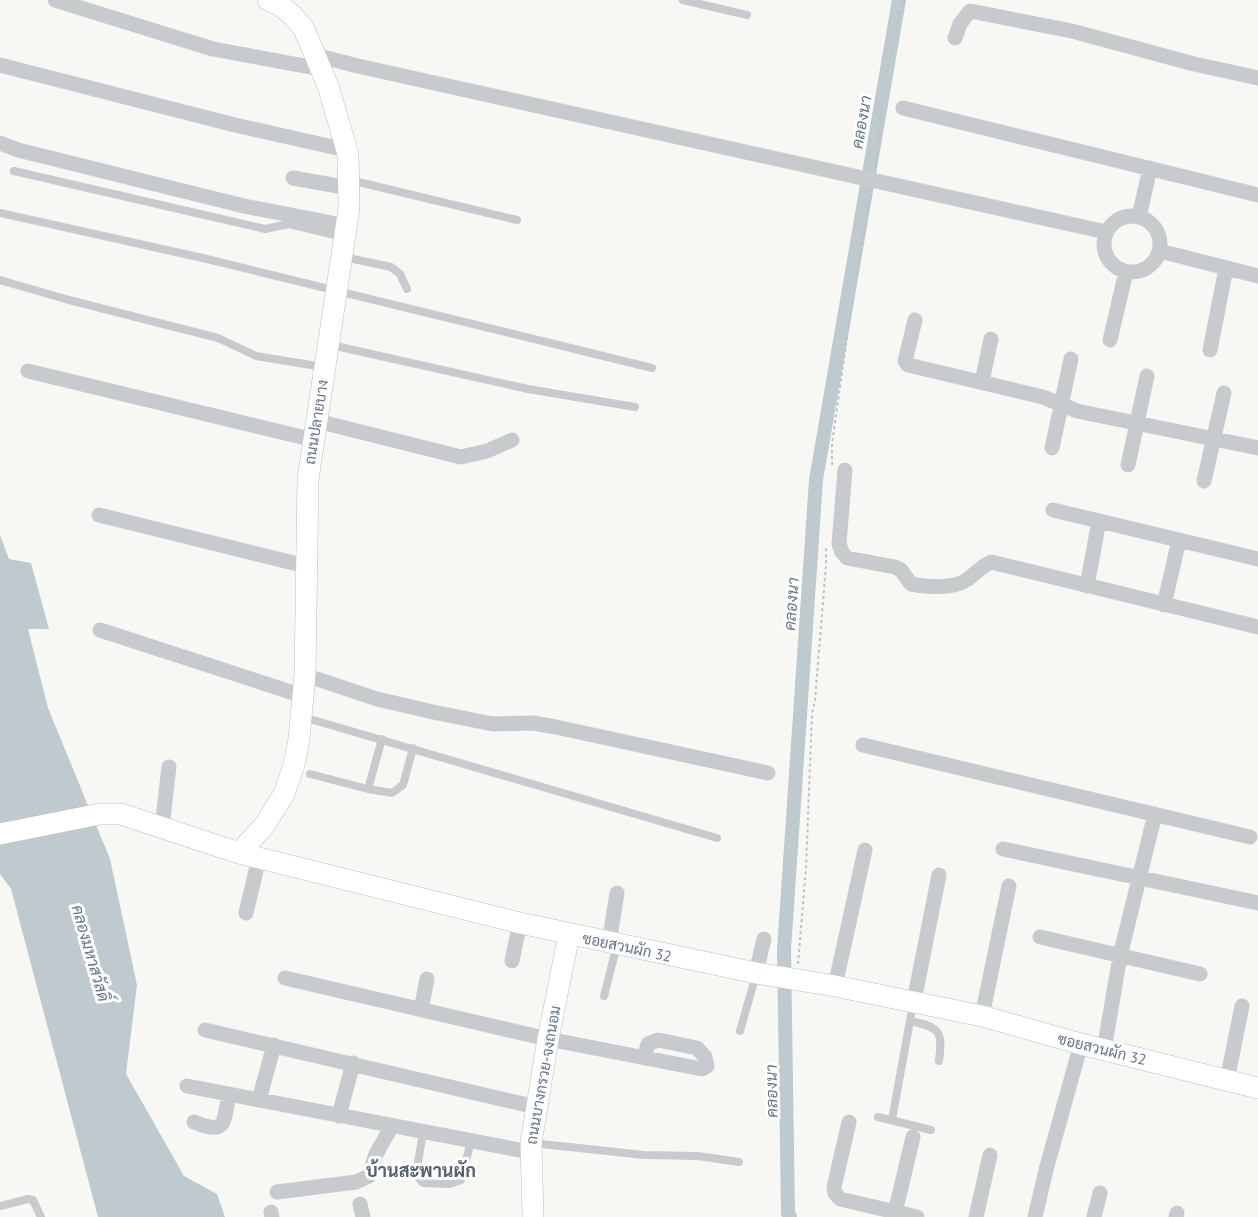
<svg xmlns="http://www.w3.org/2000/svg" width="1258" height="1217" font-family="'PT Sans',Sarabun,sans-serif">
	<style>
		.water { fill: #bfcace }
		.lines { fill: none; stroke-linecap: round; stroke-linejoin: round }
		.canal { stroke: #bfcace; stroke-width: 14 }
		.secondary-casing { stroke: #b9bec3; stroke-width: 22 }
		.path { stroke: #bec1c3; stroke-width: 2; stroke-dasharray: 3 3; stroke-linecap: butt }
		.lane { stroke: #c7cbce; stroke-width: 8 }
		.street { stroke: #c7cbce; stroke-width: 15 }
		.secondary { stroke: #fff; stroke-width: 21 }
		.labels { text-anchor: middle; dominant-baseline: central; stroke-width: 6; stroke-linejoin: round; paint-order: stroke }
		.street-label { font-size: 15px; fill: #657687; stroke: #fff }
		.water-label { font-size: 16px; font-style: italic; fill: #617783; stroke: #fff }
		.quarter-label { font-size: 18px; font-weight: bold; fill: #535f6b; stroke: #fff }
	</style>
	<rect width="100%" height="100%" fill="#f7f8f4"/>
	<path class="water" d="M0 535 9 559 31 563 49 629H28L48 708 110 859 137 985 126 1074 184 1176 217 1194 225 1217H98L11 889 0 874Z"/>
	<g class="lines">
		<path class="canal" d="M790 1217 788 1213 784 950 816 480 899 0"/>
		<g class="secondary-casing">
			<path id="secondary" d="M0 834 100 814H121L239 853 520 923 756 973 835 986 982 1016 1081 1044 1258 1088
				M239 853 264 826 284 794 294 765 299 739 305 675 308 479 349 208 348 154 328 86 304 29 293 16 280 5 268 0
				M533 1217 531 1143 548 1039 569 935"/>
		</g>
		<path class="path" d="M876 168 883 91 903 0
			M832 465V444L848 330 870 195
			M798 964 806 868 812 714 815 700 826 565V548"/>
		<path class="lane" d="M683 0 747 15
			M14 171 265 229 289 224 343 237
			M350 180 517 220
			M0 213 207 259 652 368
			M344 257 391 267 400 274 407 289
			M0 280 69 300 218 338 256 356 323 367
			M331 345 528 389 635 407
			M303 717 717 838
			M310 774 368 789 392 793 403 785 413 748
			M368 789 382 739
			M604 996 617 945
			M910 1021C940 1027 943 1031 939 1061
			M740 1031 756 975
			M878 1117 931 1130
			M892 1120 913 1004
			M423 1132 416 1175 423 1183 450 1184 461 1180 471 1141
			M532 1143 644 1155 698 1156 739 1162
			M0 1206 28 1199 33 1200 41 1217"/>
		<path class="street" d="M55 0 213 49 321 69
			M955 38 960 24 970 11 1072 31 1194 64 1258 78
			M315 55 358 66 1106 232
			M0 65 235 125 346 150
			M903 108 1258 195
			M0 143 18 150 244 206 347 226
			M293 178 349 188
			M1104 244a28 28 0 1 1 56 0a28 28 0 1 1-56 0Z
			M1139 217 1150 168
			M1160 251 1258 276
			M915 320 905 361 908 365 1043 397 1077 411 1258 448
			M1110 340 1126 272
			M1210 350 1226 268
			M28 371 314 440
			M982 382 991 339
			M317 421 461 457 487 451 512 440
			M1052 448 1071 359
			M1128 465 1147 376
			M845 470 839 544 842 552 847 558 895 567 901 570 911 584C928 587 953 590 968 579 976 573 982 566 991 562L1258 627
			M1204 481 1224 393
			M1053 510 1258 559
			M99 515 306 566
			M1087 586 1099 521
			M1164 605 1179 540
			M100 630 303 696
			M305 675 377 699 433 712 493 724 533 723 556 727 768 773
			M863 745 1250 837
			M162 827 169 767
			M1003 849 1258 903
			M246 913 259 858
			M1040 937 1200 974
			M609 943 617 893
			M512 961 520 923
			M756 973 764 939
			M285 978 548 1039 702 1069 707 1066 705 1057 697 1048 658 1040 648 1044 644 1058
			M835 986 865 850
			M914 1001 939 875
			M421 1010 427 979
			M982 1016 1009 886
			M205 1030 536 1107
			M1104 1050 1120 956 1155 814
			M1227 1080 1242 1006
			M187 1086 530 1152
			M259 1100 274 1045
			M339 1116 353 1063
			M194 1122C227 1135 223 1124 229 1094
			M849 1122 834 1187 835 1193 840 1199 917 1217
			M277 1192 356 1182 369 1176 376 1154 392 1126
			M360 1204 363 1217
			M271 1212 272 1217
			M894 1217 913 1137
			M976 1217 990 1155
			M1035 1217 1046 1170 1081 1044
			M1094 1217 1100 1193
			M1176 1217 1177 1213"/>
		<use href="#secondary" class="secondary"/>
	</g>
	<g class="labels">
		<g class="street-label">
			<text transform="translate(316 422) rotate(-81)">ถนนปลายบาง</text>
			<text transform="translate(627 947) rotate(12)">ซอยสวนผัก 32</text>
			<text transform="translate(1102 1049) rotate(14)">ซอยสวนผัก 32</text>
			<text transform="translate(543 1075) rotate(-80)">ถนนบางกรวย-จงถนอม</text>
		</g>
		<g class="water-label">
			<text transform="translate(861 122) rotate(-80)">คลองนา</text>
			<text transform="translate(791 604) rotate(-86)">คลองนา</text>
			<text transform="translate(91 953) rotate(74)">คลองมหาสวัสดิ์</text>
			<text transform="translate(771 1091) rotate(-91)">คลองนา</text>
		</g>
		<g class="quarter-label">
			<text x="421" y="1170">บ้านสะพานผัก</text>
		</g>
	</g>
</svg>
